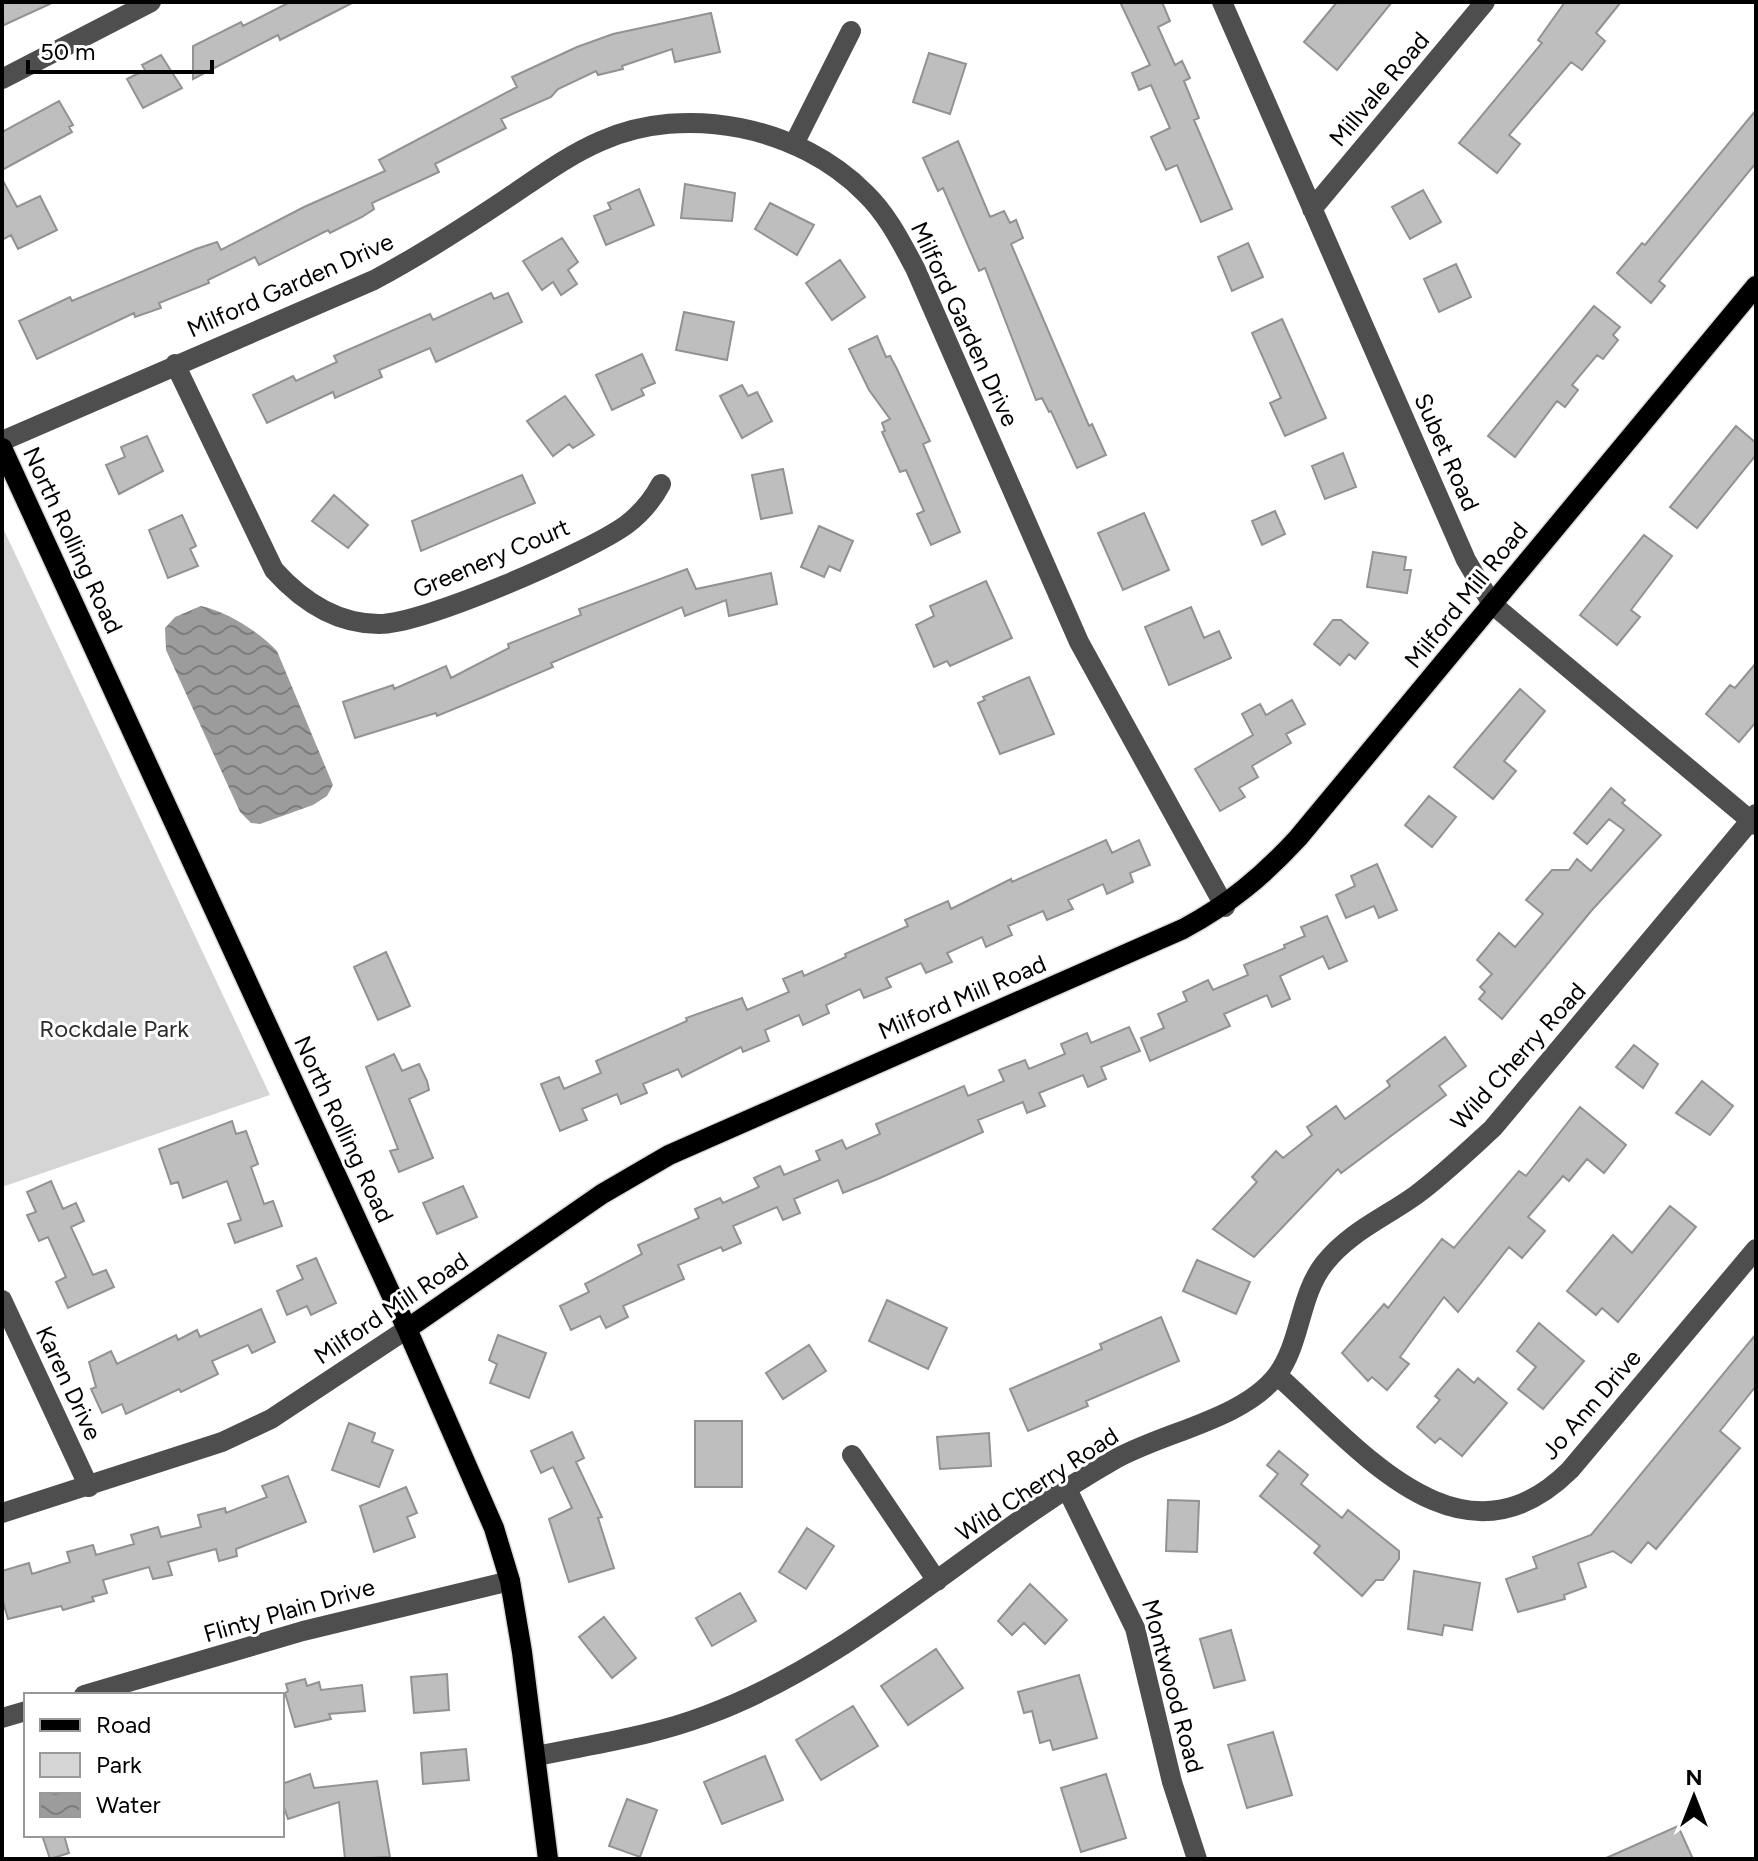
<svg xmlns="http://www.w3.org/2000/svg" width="1758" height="1861" font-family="Figtree,sans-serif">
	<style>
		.park { fill: #d5d5d5 }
		.water { fill: url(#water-waves) }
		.building { fill: #bebebe; stroke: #929292; stroke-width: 2 }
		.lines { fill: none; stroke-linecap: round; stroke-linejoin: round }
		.major-casing { stroke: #dbdbdb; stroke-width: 23 }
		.minor { stroke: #4e4e4e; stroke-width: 20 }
		.major { stroke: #000; stroke-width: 20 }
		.labels { text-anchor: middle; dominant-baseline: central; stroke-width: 6; stroke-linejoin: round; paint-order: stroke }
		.street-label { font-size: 24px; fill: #000; stroke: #fff }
		.park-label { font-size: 24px; fill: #2c2c2c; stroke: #fff }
	</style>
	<defs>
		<pattern id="water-waves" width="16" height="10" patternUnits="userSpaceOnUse" patternTransform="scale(2)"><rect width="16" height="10" fill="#9c9c9c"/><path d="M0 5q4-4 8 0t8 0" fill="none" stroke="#7d7d7d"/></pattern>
	</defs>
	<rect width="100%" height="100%" fill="#fff"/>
	<path class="park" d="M2 526 270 1095 2 1187Z"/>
	<path class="water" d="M201 606C228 612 259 632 277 651L333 785 327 796 313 805 260 824 251 823 240 812 166 650 165 628 175 617Z"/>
	<path class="building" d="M2 2H54L2 26Z
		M290 2H354L280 40 278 35 193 79V46L241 22 243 26Z
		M1120 2H1162L1170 21 1158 27 1175 65 1182 61 1190 78 1184 81 1199 118 1194 120 1232 209 1201 222 1177 165 1166 170 1151 137 1170 128 1151 85 1139 90 1132 73 1150 65Z
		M1337 2H1392L1337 70 1304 42Z
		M1565 2H1621L1596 33 1605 41 1582 70 1571 62 1509 135 1520 144 1497 173 1459 143 1542 43 1538 40Z
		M711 13 720 52 675 62 672 49 622 66 623 69 598 75 596 71 558 89 551 97 501 119 506 128 435 164 439 172 372 203 374 209 362 217 330 233 328 230 259 265 255 257 208 280 209 283 159 303 161 308 135 317 134 313 37 359 19 321 70 297 72 301 196 249 217 242 221 250 304 207 385 171 379 160 517 87 512 77 577 47 613 34Z
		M929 53 966 64 950 114 913 102Z
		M161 55 182 88 143 108 127 79 145 70 142 65Z
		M59 101 73 125 69 127 72 132 2 170V132Z
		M1756 110V163L1659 281 1665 286 1651 303 1617 273 1642 243 1645 245Z
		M958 141 990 217 1004 211 1010 223 1016 220 1023 238 1011 244 1089 426 1092 424 1106 455 1077 468 1051 411 1049 412 1042 398 1036 400 985 268 979 271 943 188 938 191 923 158Z
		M2 179 17 207 40 196 57 230 18 249 11 235 2 240Z
		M685 184 735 193 732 221 681 218Z
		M639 189 654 225 606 245 594 216 611 209 608 203Z
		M1423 190 1441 222 1410 239 1392 207Z
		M770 203 814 225 797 255 755 229Z
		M562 238 578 262 568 270 577 284 561 295 553 282 542 290 523 261Z
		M1248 243 1263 277 1232 291 1218 257Z
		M840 260 865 297 832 320 806 283Z
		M1456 264 1471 297 1439 312 1424 279Z
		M491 293 494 299 508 293 522 322 436 362 430 348 379 370 382 377 335 398 333 392 267 423 253 395 293 376 296 381 337 362 334 356 430 314 433 320Z
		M1594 306 1620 327 1613 335 1618 340 1603 359 1597 355 1572 385 1578 390 1565 407 1557 401 1515 457 1488 436Z
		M684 312 734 322 727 360 676 350Z
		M1282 319 1326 418 1285 436 1270 403 1281 398 1252 333Z
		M877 336 886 357 890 356 897 369 930 441 923 444 960 532 931 545 917 514 924 511 906 470 900 472 882 432 885 431 882 423 890 419 869 390 849 349Z
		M642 354 655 383 641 389 644 395 612 410 596 375Z
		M742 385 748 396 757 392 772 421 742 438 720 396Z
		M565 396 594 435 573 448 569 444 553 456 527 421Z
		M1736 426 1756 443V455L1697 528 1670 507Z
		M147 436 163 471 119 494 106 465 125 457 121 447Z
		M1343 453 1356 487 1325 499 1312 466Z
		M783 469 792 513 761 519 752 475Z
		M522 475 535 503 421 551 412 521Z
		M334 495 368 525 348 548 312 521Z
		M1275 511 1285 534 1262 545 1252 521Z
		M1144 513 1169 570 1123 590 1098 533Z
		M182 515 196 546 190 549 198 566 168 578 149 530Z
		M819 526 853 541 840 571 829 566 824 577 801 567Z
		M1644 535 1672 556 1631 610 1640 617 1617 645 1580 615Z
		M1373 552 1406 557 1404 570H1411L1407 593 1367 587Z
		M687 569 696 589 771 573 777 604 729 616 726 600 685 616 682 607 551 663 553 667 483 697 437 716 436 713 355 738 343 702 393 685 394 689 446 666 451 678 509 648 508 644 581 615 579 609Z
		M986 581 1012 638 950 666 947 661 934 667 916 625 934 616 930 606Z
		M1191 607 1204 638 1219 631 1231 658 1169 685 1145 627Z
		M1333 620H1341L1368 643 1355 659 1349 654 1340 665 1314 644Z
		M1756 663V722L1739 742 1706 714 1730 685 1735 688Z
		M1029 677 1054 734 1000 754 978 703 985 700 983 697Z
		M1520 689 1545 711 1504 761 1516 771 1493 799 1454 767Z
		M1292 700 1305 724 1286 734 1291 743 1252 766 1258 777 1239 788 1245 797 1220 811 1195 769 1253 735 1242 714 1260 704 1266 715Z
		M1611 788 1625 800 1622 803 1661 835 1592 910 1502 1019 1479 999 1485 992 1480 987 1492 974 1477 960 1499 933 1515 947 1543 914 1526 900 1552 870H1569L1577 859 1591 871 1624 830 1609 819 1587 844 1574 833Z
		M1429 796 1456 817 1432 847 1405 825Z
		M1106 840 1112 853 1139 840 1150 865 1130 873 1133 882 1107 894 1103 884 1068 900 1073 909 1047 920 1043 911 1008 926 1012 935 986 947 982 937 947 953 952 962 926 973 921 963 886 978 891 987 864 998 860 989 826 1005 829 1013 803 1025 799 1015 765 1030 769 1041 743 1052 741 1047 682 1077 678 1069 643 1084 647 1093 621 1104 617 1094 582 1109 587 1120 560 1131 541 1084 559 1077 564 1089 601 1073 596 1061 687 1021 686 1018 742 998 747 1010 789 992 783 979 802 971 804 976 846 957 845 954 908 926 905 920 948 901 951 909 1011 879 1012 882Z
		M1377 864 1397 910 1379 918 1374 906 1346 918 1336 895 1355 886 1351 876Z
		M1327 916 1347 961 1329 969 1323 956 1280 976 1290 999 1272 1007 1267 995 1224 1014 1230 1026 1150 1061 1141 1038 1164 1028 1158 1014 1187 1001 1183 992 1208 980 1213 990 1248 975 1244 965 1285 948 1284 945 1305 936 1301 927Z
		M386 952 410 1006 378 1020 354 967Z
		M1129 1027 1140 1051 1101 1067 1106 1079 1088 1087 1083 1075 1039 1093 1045 1106 1027 1113 1023 1102 978 1120 983 1132 880 1178 843 1193 838 1180 794 1199 800 1213 783 1220 777 1207 733 1226 741 1243 723 1251 721 1247 678 1265 684 1279 623 1306 628 1317 606 1328 600 1316 571 1330 560 1306 589 1292 585 1284 642 1254 638 1245 699 1218 695 1209 720 1198 723 1203 759 1187 754 1178 780 1166 784 1175 820 1160 816 1151 842 1140 846 1149 880 1134 876 1124 964 1086 968 1096 1004 1081 999 1070 1025 1060 1029 1069 1065 1054 1061 1044 1087 1033 1091 1043Z
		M1445 1037 1466 1066 1439 1086 1446 1095 1341 1173 1338 1169 1254 1257 1213 1229 1257 1182 1252 1177 1276 1151 1283 1158 1312 1135 1307 1127 1336 1106 1345 1119 1390 1086 1387 1081Z
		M1634 1045 1658 1064 1643 1088 1616 1067Z
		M394 1054 402 1071 419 1064 427 1081 429 1090 409 1099 433 1158 399 1172 390 1151 398 1149 366 1067Z
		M1702 1081 1733 1106 1710 1135 1676 1113Z
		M1580 1107 1626 1145 1604 1173 1587 1159 1569 1181 1563 1176 1528 1217 1545 1231 1522 1258 1509 1247 1458 1312 1444 1297 1400 1357 1409 1364 1387 1390 1372 1377 1368 1381 1342 1353 1384 1304 1388 1308 1442 1239 1454 1248 1519 1171 1526 1176Z
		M232 1121 236 1134 246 1131 258 1164 251 1167 264 1204 273 1201 282 1226 235 1243 228 1224 241 1220 227 1181 183 1198 178 1182 171 1184 159 1149Z
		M51 1181 63 1209 76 1203 84 1221 71 1227 93 1275 106 1270 114 1287 68 1308 56 1282 66 1277 48 1237 39 1241 27 1215 36 1212 27 1192Z
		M463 1186 477 1217 437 1234 423 1203Z
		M1670 1206 1696 1227 1618 1322 1602 1308 1596 1315 1567 1291 1613 1235 1632 1253Z
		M316 1258 336 1303 311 1315 307 1306 287 1315 277 1291 303 1279 297 1266Z
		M1197 1260 1250 1282 1236 1314 1183 1291Z
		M887 1300 947 1328 928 1369 869 1341Z
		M261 1309 275 1342 252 1353 248 1345 212 1361 218 1374 181 1392 179 1389 126 1414 122 1404 102 1413 91 1389 96 1387 89 1362 111 1351 117 1364 176 1335 178 1340 197 1330 200 1337Z
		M1161 1317 1179 1361 1086 1401 1088 1406 1028 1431 1010 1389 1102 1349 1100 1344Z
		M1539 1323 1584 1361 1543 1409 1518 1389 1536 1367 1517 1351Z
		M1756 1334V1386L1720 1431 1740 1448 1656 1549 1648 1542 1631 1563 1613 1551 1578 1563 1586 1587 1564 1595 1565 1599 1518 1612 1506 1579 1537 1568 1533 1557 1591 1535Z
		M498 1335 546 1353 529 1398 490 1383 497 1364 489 1360Z
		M809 1345 826 1371 783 1399 766 1373Z
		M1458 1369 1474 1383 1478 1378 1507 1403 1462 1456 1440 1438 1435 1443 1417 1427 1440 1400 1435 1396Z
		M695 1421H742V1487H695Z
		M349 1423 375 1433 372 1442 393 1450 379 1487 332 1470Z
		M572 1432 584 1458 576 1462 602 1517 598 1518 614 1568 569 1582 549 1519 572 1508 553 1467 541 1473 531 1451Z
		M989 1433 991 1466 940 1469 937 1437Z
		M1279 1451 1308 1475 1301 1484 1342 1518 1348 1510 1399 1551V1559L1383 1580H1376L1362 1596 1314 1553 1320 1546 1260 1496 1278 1474 1267 1465Z
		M288 1476 306 1522 236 1549 237 1556 219 1561 216 1549 168 1562 172 1575 153 1579 149 1567 103 1580 107 1593 92 1597 94 1601 63 1610 61 1606 8 1619 2 1598V1571L29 1563 32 1574 70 1562 67 1552 93 1545 96 1555 134 1544 131 1535 158 1527 161 1537 201 1527 198 1515 225 1508 226 1513 267 1497 262 1486Z
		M406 1487 417 1513 407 1517 415 1537 374 1552 360 1506Z
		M1168 1500 1199 1501 1197 1552 1166 1551Z
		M807 1528 834 1546 806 1589 779 1572Z
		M1414 1571 1480 1583 1472 1630 1444 1625 1442 1635 1408 1629Z
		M1030 1584 1067 1620 1045 1644 1024 1623 1012 1635 998 1621Z
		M740 1593 756 1621 712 1646 696 1618Z
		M604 1617 636 1658 612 1678 579 1637Z
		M1231 1630 1245 1680 1214 1688 1200 1639Z
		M936 1649 963 1688 908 1725 881 1686Z
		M447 1674 449 1710 414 1713 411 1677Z
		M1079 1675 1097 1738 1053 1750 1050 1740 1040 1743 1032 1711 1024 1713 1018 1692Z
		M305 1679 307 1686 319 1682 321 1690 362 1685 365 1711 329 1714 331 1719 295 1727 285 1693 288 1691 286 1684Z
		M853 1706 878 1746 821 1780 796 1740Z
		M1273 1732 1292 1795 1247 1808 1228 1745Z
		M466 1749 469 1780 423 1784 421 1753Z
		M765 1756 783 1800 722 1824 704 1782Z
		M310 1774 314 1788 377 1781 390 1857 345 1859 339 1802 288 1819 282 1801V1784Z
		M1106 1774 1126 1838 1081 1852 1061 1788Z
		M627 1799 657 1810 640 1857 609 1846Z
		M1678 1826 1693 1859H1604Z
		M42 1835H64L69 1853 50 1859Z"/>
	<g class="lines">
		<g class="major-casing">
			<path id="major" d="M2 448 407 1329 494 1528 510 1581 522 1652 548 1859
				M407 1329 602 1194 669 1155 1183 929C1228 905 1263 876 1298 838L1756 286"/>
		</g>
		<path class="minor" d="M1222 2 1466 560 1492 604 1756 825
			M2 79 151 2
			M794 144 851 31
			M1312 209 1485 2
			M175 364 274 570C301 600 336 624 379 624 424 624 587 553 626 525 642 513 652 501 661 484
			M2 441 374 280C419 256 461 229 503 201 535 180 566 156 601 141 686 103 800 127 865 193 887 214 901 242 915 268L1079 642 1225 907
			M2 1300 89 1487
			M1277 1375C1359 1448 1461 1578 1570 1470L1756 1249
			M852 1455 937 1581
			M1067 1489 1135 1628 1172 1782 1197 1859
			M2 1513 222 1442 271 1419 407 1329
			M84 1695 303 1631 510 1581
			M2 1718 26 1711
			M537 1756C594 1744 653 1736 707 1715 856 1660 975 1539 1112 1461 1159 1433 1243 1420 1277 1375 1301 1343 1299 1296 1324 1264 1349 1232 1384 1218 1416 1195 1443 1175 1468 1151 1493 1128L1756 814"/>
		<use href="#major" class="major"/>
	</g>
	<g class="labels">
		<g class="street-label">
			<text transform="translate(1379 89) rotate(-50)">Millvale Road</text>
			<text transform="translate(290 285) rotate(-24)">Milford Garden Drive</text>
			<text transform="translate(965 324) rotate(65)">Milford Garden Drive</text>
			<text transform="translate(1447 452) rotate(66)">Subet Road</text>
			<text transform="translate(73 540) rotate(65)">North Rolling Road</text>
			<text transform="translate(491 558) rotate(-23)">Greenery Court</text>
			<text transform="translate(1466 595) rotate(-51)">Milford Mill Road</text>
			<text transform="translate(962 997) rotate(-23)">Milford Mill Road</text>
			<text transform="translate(1518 1056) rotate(-48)">Wild Cherry Road</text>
			<text transform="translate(344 1129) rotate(65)">North Rolling Road</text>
			<text transform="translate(391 1308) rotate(-34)">Milford Mill Road</text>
			<text transform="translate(69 1383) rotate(65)">Karen Drive</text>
			<text transform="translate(1591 1404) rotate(-49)">Jo Ann Drive</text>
			<text transform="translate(1037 1484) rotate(-33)">Wild Cherry Road</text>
			<text transform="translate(289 1610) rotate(-16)">Flinty Plain Drive</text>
			<text transform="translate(1173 1686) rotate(75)">Montwood Road</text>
		</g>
		<g class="park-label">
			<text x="114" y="1028">Rockdale Park</text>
		</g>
	</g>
	<rect width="1758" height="1861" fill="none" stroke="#000000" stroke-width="8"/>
	<rect x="24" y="1693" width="260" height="144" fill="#ffffff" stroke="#999999" stroke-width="2"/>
	<rect x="40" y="1719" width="40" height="12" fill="#000000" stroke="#999999" stroke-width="2"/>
	<text x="96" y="1733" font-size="24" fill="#000000">Road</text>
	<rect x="40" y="1753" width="40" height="24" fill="#d5d5d5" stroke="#999999" stroke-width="2"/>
	<text x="96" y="1773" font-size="24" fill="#000000">Park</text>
	<rect x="40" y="1793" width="40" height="24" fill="url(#water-waves)" stroke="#999999" stroke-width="2"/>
	<text x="96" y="1813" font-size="24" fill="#000000">Water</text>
	<g transform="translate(1694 1797)" stroke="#ffffff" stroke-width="6" paint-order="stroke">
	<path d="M0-6L14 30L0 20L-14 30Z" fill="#000000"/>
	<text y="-12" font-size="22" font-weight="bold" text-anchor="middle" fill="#000000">N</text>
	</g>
	<path d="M28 60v12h184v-12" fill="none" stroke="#000000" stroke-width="4"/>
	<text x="40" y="60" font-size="24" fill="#000000" stroke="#ffffff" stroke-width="6" paint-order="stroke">50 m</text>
</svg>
